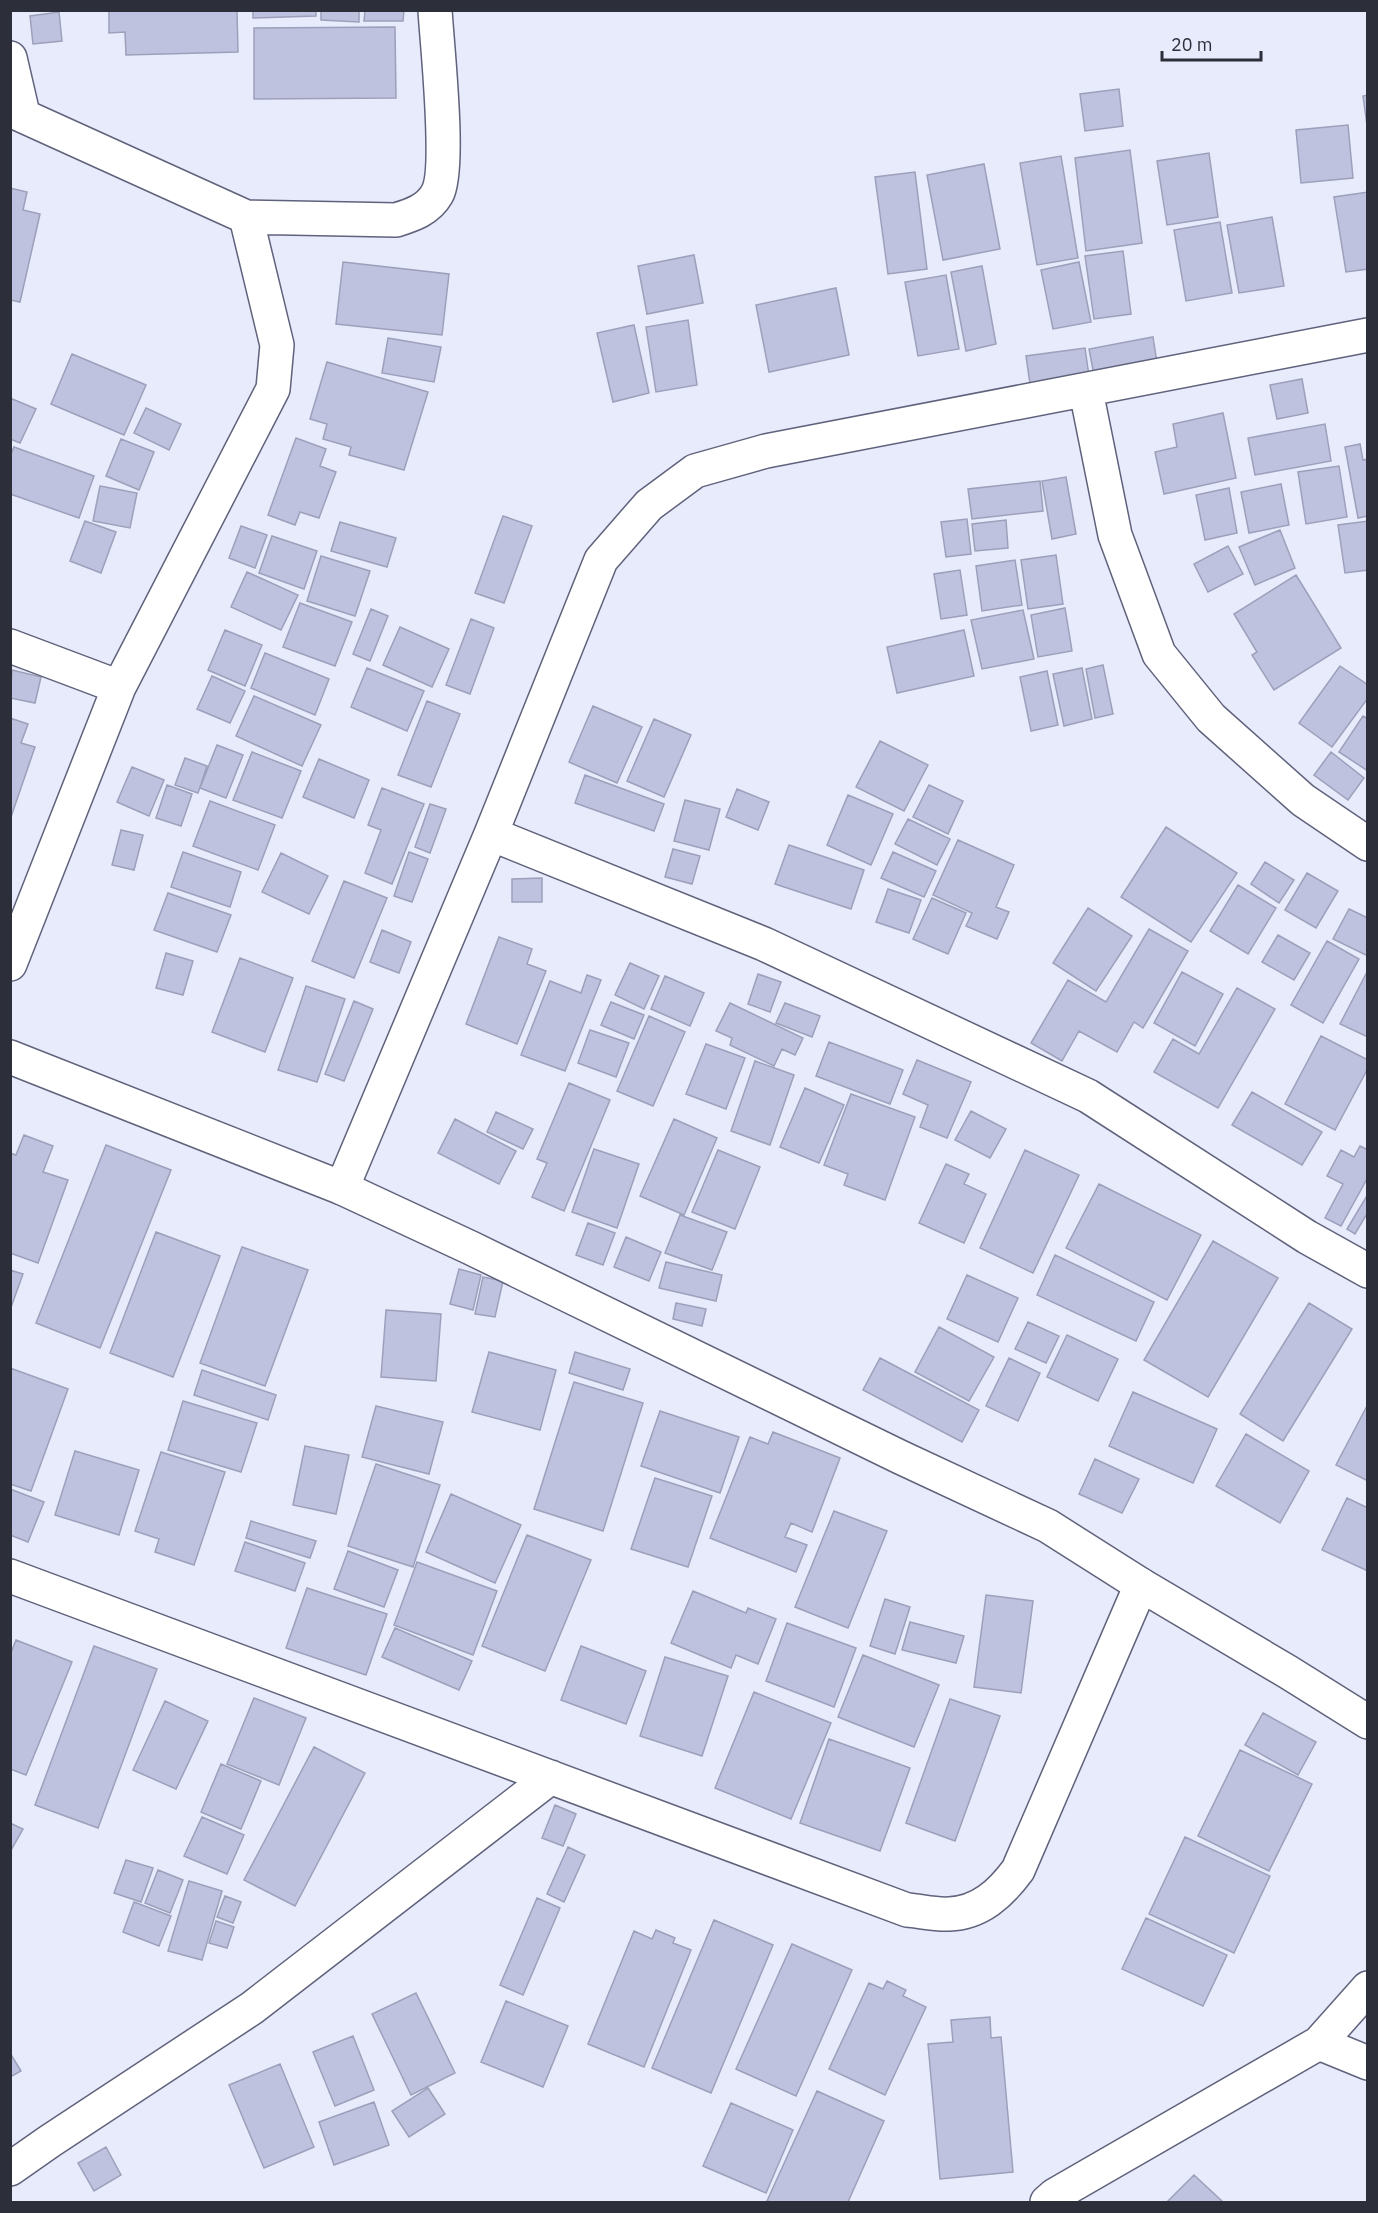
<svg xmlns="http://www.w3.org/2000/svg" width="1378" height="2213" font-family="'IBM Plex Sans',sans-serif">
	<style>
		.building { fill: #bec2de; stroke: #9ca0ba; stroke-width: 1.5 }
		.lines { fill: none; stroke-linecap: round; stroke-linejoin: round }
		.minor-casing { stroke: #5f627b; stroke-width: 36 }
		.tertiary-casing { stroke: #5f627b; stroke-width: 36 }
		.minor { stroke: #fff; stroke-width: 33 }
		.tertiary { stroke: #fff; stroke-width: 33 }
	</style>
	<rect width="100%" height="100%" fill="#e8ebfc"/>
	<path class="building" d="M109 10H237L238 52 126 55 125 32 109 33Z
		M253 10H316V16L253 18Z
		M321 10H359V22L321 20Z
		M365 10H404L403 21H364Z
		M59 12 62 41 33 44 30 16Z
		M395 27 396 98 254 99V28Z
		M1119 89 1123 126 1085 131 1080 94Z
		M1368 95V133L1363 96Z
		M1348 125 1353 178 1301 183 1296 130Z
		M1130 150 1142 243 1086 251 1075 158Z
		M1209 153 1218 217 1167 225 1157 161Z
		M1061 156 1078 258 1037 265 1020 163Z
		M984 164 1000 249 943 260 927 175Z
		M915 172 927 269 888 274 875 177Z
		M10 188 27 192 23 210 40 214 20 302 10 300Z
		M1368 192V269L1346 272 1334 197Z
		M1272 217 1284 286 1239 293 1227 225Z
		M1220 222 1232 293 1186 301 1174 230Z
		M1123 251 1131 314 1094 319 1085 256Z
		M694 255 703 303 647 314 638 266Z
		M343 262 449 274 442 335 336 324Z
		M1079 262 1091 322 1053 329 1041 270Z
		M982 266 996 344 966 351 951 272Z
		M946 275 959 349 918 356 905 282Z
		M836 288 849 355 769 372 756 305Z
		M688 320 697 385 656 392 646 327Z
		M634 325 649 393 613 402 597 333Z
		M1153 337 1157 363 1094 375 1089 349Z
		M388 338 441 347 434 382 382 373Z
		M1085 348 1089 376 1030 384 1026 356Z
		M72 354 146 385 124 435 51 404Z
		M327 362 428 392 404 470 349 455 351 447 323 439 327 424 310 419Z
		M1302 379 1308 413 1277 419 1270 385Z
		M10 398 36 409 20 443 10 439Z
		M146 408 181 424 169 450 134 433Z
		M1223 413 1236 478 1164 494 1155 452 1177 447 1173 424Z
		M1325 424 1331 461 1255 475 1248 438Z
		M296 438 326 449 320 466 336 472 319 518 300 512 295 525 268 515Z
		M121 439 154 452 139 490 106 476Z
		M1360 444 1363 460 1368 459V516L1358 518 1345 447Z
		M14 447 94 476 79 518 10 494V456Z
		M1339 466 1347 517 1306 524 1298 472Z
		M1066 477 1076 534 1052 539 1042 481Z
		M1040 481 1043 511 972 519 968 489Z
		M1281 484 1289 525 1249 533 1241 492Z
		M100 486 137 493 130 528 93 521Z
		M1229 488 1237 533 1205 540 1196 495Z
		M503 516 532 526 504 603 475 593Z
		M967 519 971 554 946 557 941 522Z
		M1006 520 1008 548 975 551 972 524Z
		M85 521 116 532 101 573 70 561Z
		M1368 521V570L1345 573 1338 525Z
		M340 522 396 538 387 567 331 551Z
		M241 526 267 535 255 568 229 558Z
		M1280 530 1295 568 1255 585 1239 547Z
		M272 536 317 551 304 589 259 573Z
		M1228 546 1243 574 1208 592 1194 564Z
		M1056 555 1063 604 1028 609 1021 560Z
		M321 556 370 571 355 616 307 601Z
		M1015 560 1022 605 982 611 976 566Z
		M960 570 967 615 941 619 934 574Z
		M247 572 298 595 281 630 231 607Z
		M1296 575 1341 648 1274 690 1252 655 1257 652 1234 614Z
		M300 603 352 622 335 666 283 647Z
		M1065 608 1072 651 1038 657 1031 615Z
		M371 609 388 616 370 661 353 654Z
		M1023 610 1034 659 982 669 971 620Z
		M471 619 494 628 470 694 446 685Z
		M400 627 449 649 432 687 383 665Z
		M225 630 262 645 245 686 208 670Z
		M964 630 974 676 897 693 887 647Z
		M265 653 329 679 315 715 251 688Z
		M1103 665 1113 714 1095 718 1086 669Z
		M1340 666 1368 685V698L1332 747 1299 723Z
		M367 668 424 691 407 731 351 707Z
		M1082 668 1092 719 1064 726 1053 674Z
		M12 670 41 677 35 703 10 698Z
		M1047 671 1058 725 1031 731 1020 677Z
		M212 676 245 691 230 723 197 709Z
		M254 696 321 725 302 766 236 736Z
		M427 701 460 714 431 787 398 775Z
		M593 706 642 727 617 783 569 762Z
		M1363 716 1368 719V771L1339 752Z
		M10 718 28 724 21 743 35 747 11 817Z
		M654 719 691 735 664 797 627 781Z
		M880 741 928 765 904 811 856 787Z
		M217 745 243 755 226 798 200 788Z
		M252 752 301 771 282 818 233 800Z
		M1331 752 1364 778 1348 800 1314 775Z
		M185 758 207 766 198 793 175 785Z
		M319 759 369 780 354 818 303 797Z
		M132 767 164 780 149 816 117 802Z
		M585 775 664 804 654 831 575 803Z
		M167 785 192 794 181 826 156 818Z
		M929 785 963 801 948 834 913 817Z
		M382 788 424 804 392 884 365 873 381 830 368 825Z
		M737 789 769 802 758 830 726 817Z
		M848 795 893 814 871 865 827 845Z
		M685 800 720 809 709 850 674 841Z
		M210 801 275 825 258 870 193 846Z
		M430 804 446 809 430 853 415 847Z
		M908 819 950 839 937 865 895 844Z
		M1166 827 1237 873 1191 942 1121 897Z
		M121 830 143 835 134 870 112 865Z
		M958 840 1014 865 996 907 1009 912 997 939 966 926 972 913 933 895Z
		M789 845 864 870 851 909 775 884Z
		M673 849 700 856 692 884 665 877Z
		M183 852 241 872 230 907 171 887Z
		M409 852 428 859 412 902 394 896Z
		M893 852 936 871 924 897 881 878Z
		M281 853 328 876 309 914 262 892Z
		M1265 862 1294 880 1279 903 1251 884Z
		M1307 873 1338 891 1316 928 1285 910Z
		M542 878V902H512V879Z
		M344 881 387 898 354 978 312 961Z
		M1238 885 1276 908 1248 954 1210 931Z
		M888 889 921 900 909 933 876 922Z
		M168 893 231 915 217 952 154 930Z
		M932 898 966 913 948 954 913 939Z
		M1088 908 1132 936 1096 991 1053 963Z
		M1349 909 1368 918V956L1333 939Z
		M1149 929 1188 951 1143 1028 1134 1022 1117 1052 1079 1031 1062 1061 1031 1043 1068 980 1106 1002Z
		M382 930 411 942 399 973 370 962Z
		M1278 935 1310 953 1294 980 1262 962Z
		M499 937 532 949 527 964 546 971 517 1044 466 1024Z
		M1327 941 1359 959 1323 1023 1291 1005Z
		M166 953 193 961 183 995 156 988Z
		M240 958 293 978 265 1052 212 1032Z
		M630 963 659 976 644 1009 615 995Z
		M1368 970V1037L1340 1024Z
		M1182 972 1223 994 1195 1046 1154 1023Z
		M758 974 781 982 770 1012 748 1004Z
		M587 975 601 980 565 1071 521 1055 550 981 581 993Z
		M665 976 704 993 690 1026 651 1009Z
		M306 986 345 999 317 1082 278 1070Z
		M1237 988 1275 1009 1218 1108 1154 1072 1173 1039 1199 1054Z
		M354 1001 373 1009 344 1081 325 1074Z
		M611 1002 644 1015 634 1039 601 1025Z
		M730 1003 803 1038 795 1055 782 1049 774 1066 730 1045 732 1038 716 1031Z
		M785 1003 820 1016 812 1037 776 1023Z
		M649 1016 685 1032 653 1106 617 1091Z
		M590 1030 629 1043 616 1077 578 1063Z
		M1321 1036 1368 1060V1068L1335 1130 1285 1104Z
		M829 1042 903 1070 890 1104 816 1076Z
		M706 1044 745 1058 726 1109 686 1094Z
		M917 1060 971 1082 947 1138 920 1127 928 1105 903 1094Z
		M755 1061 794 1075 770 1145 731 1131Z
		M569 1083 610 1100 564 1211 532 1197 547 1163 537 1159Z
		M805 1088 844 1105 819 1163 780 1147Z
		M1252 1092 1322 1132 1302 1165 1232 1125Z
		M851 1094 915 1117 885 1200 844 1185 848 1174 824 1165Z
		M971 1111 1006 1129 990 1158 955 1140Z
		M496 1112 533 1129 523 1149 487 1132Z
		M455 1119 516 1151 499 1184 438 1153Z
		M674 1119 717 1138 684 1215 640 1196Z
		M24 1135 53 1146 43 1172 68 1180 38 1263 10 1253V1153L16 1155Z
		M106 1145 171 1170 100 1348 36 1323Z
		M1360 1146 1368 1150V1177L1341 1226 1325 1218 1343 1184 1327 1176 1341 1150 1354 1157Z
		M594 1149 639 1164 617 1228 572 1212Z
		M718 1150 760 1167 735 1229 692 1212Z
		M1025 1150 1079 1175 1033 1273 980 1248Z
		M946 1164 969 1174 964 1184 986 1194 964 1243 919 1223Z
		M1099 1184 1201 1235 1167 1300 1066 1248Z
		M1368 1194V1212L1355 1234 1347 1229Z
		M680 1215 727 1232 712 1270 665 1253Z
		M588 1223 615 1233 603 1265 576 1255Z
		M156 1232 220 1256 173 1377 110 1353Z
		M626 1237 661 1252 649 1281 614 1267Z
		M1213 1241 1278 1278 1208 1397 1144 1360Z
		M242 1247 308 1270 265 1386 200 1363Z
		M1055 1255 1154 1302 1136 1341 1037 1295Z
		M666 1262 722 1275 716 1301 659 1288Z
		M459 1269 481 1275 473 1310 450 1304Z
		M10 1270 23 1274 10 1310Z
		M967 1275 1018 1298 998 1342 947 1319Z
		M483 1277 503 1281 495 1317 475 1314Z
		M676 1303 706 1309 702 1326 673 1319Z
		M1309 1303 1352 1329 1283 1441 1240 1414Z
		M386 1310 441 1314 436 1381 381 1377Z
		M1028 1322 1059 1336 1046 1363 1015 1349Z
		M939 1327 994 1357 969 1401 915 1372Z
		M1067 1335 1118 1359 1098 1401 1047 1377Z
		M489 1352 556 1370 540 1430 472 1412Z
		M575 1352 630 1369 623 1390 569 1373Z
		M880 1358 979 1410 962 1442 863 1390Z
		M1009 1358 1040 1373 1018 1421 986 1406Z
		M10 1368 68 1389 31 1491 10 1484Z
		M202 1370 276 1395 268 1420 194 1395Z
		M574 1382 643 1403 603 1531 534 1509Z
		M1133 1392 1217 1429 1193 1483 1109 1446Z
		M183 1401 257 1423 241 1472 168 1450Z
		M1368 1404V1481L1336 1465Z
		M376 1406 443 1422 429 1474 362 1457Z
		M660 1411 739 1437 720 1493 641 1466Z
		M773 1432 840 1458 812 1532 791 1523 785 1537 807 1545 796 1572 710 1538 750 1437 768 1444Z
		M1246 1434 1309 1471 1280 1523 1216 1486Z
		M305 1446 349 1455 336 1514 293 1505Z
		M75 1451 139 1470 119 1535 55 1515Z
		M161 1452 225 1472 194 1565 155 1552 159 1539 135 1531Z
		M1095 1459 1139 1479 1122 1513 1079 1494Z
		M376 1464 440 1485 413 1567 348 1546Z
		M655 1478 712 1496 688 1567 631 1549Z
		M10 1489 44 1502 28 1542 10 1535Z
		M451 1494 521 1525 495 1583 426 1552Z
		M1347 1498 1368 1508V1571L1322 1550Z
		M834 1511 887 1531 848 1628 795 1607Z
		M251 1521 316 1541 310 1558 246 1538Z
		M527 1535 591 1560 545 1671 482 1646Z
		M245 1542 305 1563 295 1591 235 1571Z
		M348 1551 398 1570 384 1607 334 1589Z
		M417 1562 497 1591 473 1655 394 1625Z
		M307 1588 387 1614 366 1675 286 1648Z
		M693 1591 746 1613 748 1608 776 1619 758 1664 736 1655 731 1668 671 1643Z
		M986 1595 1033 1601 1021 1693 974 1687Z
		M885 1599 910 1607 895 1654 870 1646Z
		M910 1622 964 1636 956 1663 902 1650Z
		M787 1623 856 1648 834 1707 766 1681Z
		M395 1628 472 1661 459 1690 382 1657Z
		M16 1640 72 1662 26 1775 10 1769V1655Z
		M94 1646 157 1669 98 1828 35 1805Z
		M581 1646 646 1671 626 1724 561 1700Z
		M863 1655 939 1685 914 1747 838 1717Z
		M665 1657 728 1676 702 1756 640 1736Z
		M754 1692 831 1723 791 1819 715 1788Z
		M254 1698 306 1718 279 1785 227 1764Z
		M950 1699 1000 1716 955 1841 906 1823Z
		M165 1701 208 1721 176 1789 133 1770Z
		M1263 1713 1316 1742 1298 1775 1245 1745Z
		M829 1739 910 1768 880 1851 800 1823Z
		M314 1747 365 1773 295 1906 244 1880Z
		M1240 1750 1312 1784 1269 1871 1198 1836Z
		M221 1764 261 1781 241 1829 201 1812Z
		M555 1805 576 1814 563 1846 542 1838Z
		M202 1817 244 1835 227 1874 184 1856Z
		M10 1823 23 1829 10 1852Z
		M1185 1837 1270 1876 1234 1953 1149 1914Z
		M568 1847 585 1855 564 1902 547 1894Z
		M126 1860 153 1868 141 1902 114 1893Z
		M158 1870 183 1880 170 1913 145 1903Z
		M189 1881 222 1891 202 1960 168 1951Z
		M225 1896 241 1902 233 1923 217 1917Z
		M537 1898 560 1908 523 1995 500 1985Z
		M134 1902 171 1916 159 1946 123 1932Z
		M1146 1918 1227 1955 1203 2006 1122 1969Z
		M714 1920 773 1945 711 2093 652 2068Z
		M216 1921 234 1927 227 1948 209 1943Z
		M656 1930 675 1938 673 1943 691 1950 644 2067 588 2044 634 1931 652 1939Z
		M792 1944 852 1970 796 2096 736 2069Z
		M887 1981 906 1990 903 1996 926 2007 885 2095 829 2069 869 1983 883 1989Z
		M416 1993 455 2073 411 2095 372 2014Z
		M506 2001 568 2026 543 2087 481 2062Z
		M990 2017 991 2038 1001 2037 1013 2172 940 2179 928 2044 953 2042 951 2020Z
		M353 2036 374 2090 335 2106 313 2052Z
		M10 2053 21 2071 10 2077Z
		M280 2064 314 2147 264 2168 229 2085Z
		M428 2088 445 2114 409 2137 392 2111Z
		M817 2091 884 2121 848 2202H771L767 2201Z
		M374 2102 389 2145 334 2165 319 2122Z
		M731 2103 793 2130 766 2193 703 2166Z
		M106 2147 121 2175 94 2191 78 2163Z
		M1194 2175 1223 2202H1167Z"/>
	<g class="lines">
		<g class="minor-casing">
			<path id="minor" d="M10 58 23 114
				M10 110 246 217 396 220C412 215 428 210 437 194 451 170 437 45 435 10
				M1086 391 1115 535 1159 654 1211 718 1303 800 1368 844
				M10 646 119 687
				M491 834 764 944 1088 1096 1307 1237 1368 1271
				M10 964 119 687 273 389 277 345 246 217
				M342 1188 491 834 601 560 649 505 695 471 766 451 1368 335
				M10 1576 907 1910C920 1911 936 1915 949 1914 980 1913 1001 1893 1018 1870L1141 1585
				M1319 2043 1368 2063
				M10 2169 50 2141 252 2008 551 1777
				M1047 2202 1055 2195 1319 2043 1368 1988"/>
		</g>
		<g class="tertiary-casing">
			<path id="tertiary" d="M10 1057 342 1188 471 1248 900 1457 1048 1526 1141 1585 1288 1672 1368 1722"/>
		</g>
		<use href="#minor" class="minor"/>
		<use href="#tertiary" class="tertiary"/>
	</g>
	<rect width="1378" height="2213" fill="none" stroke="#2c2e39" stroke-width="24"/>
	<path d="M1162 51v9h99v-9" fill="none" stroke="#2c2e39" stroke-width="3"/>
	<text x="1171" y="51" font-size="18" fill="#2c2e39" stroke="#e8ebfc" stroke-width="4.5" paint-order="stroke">20 m</text>
</svg>
